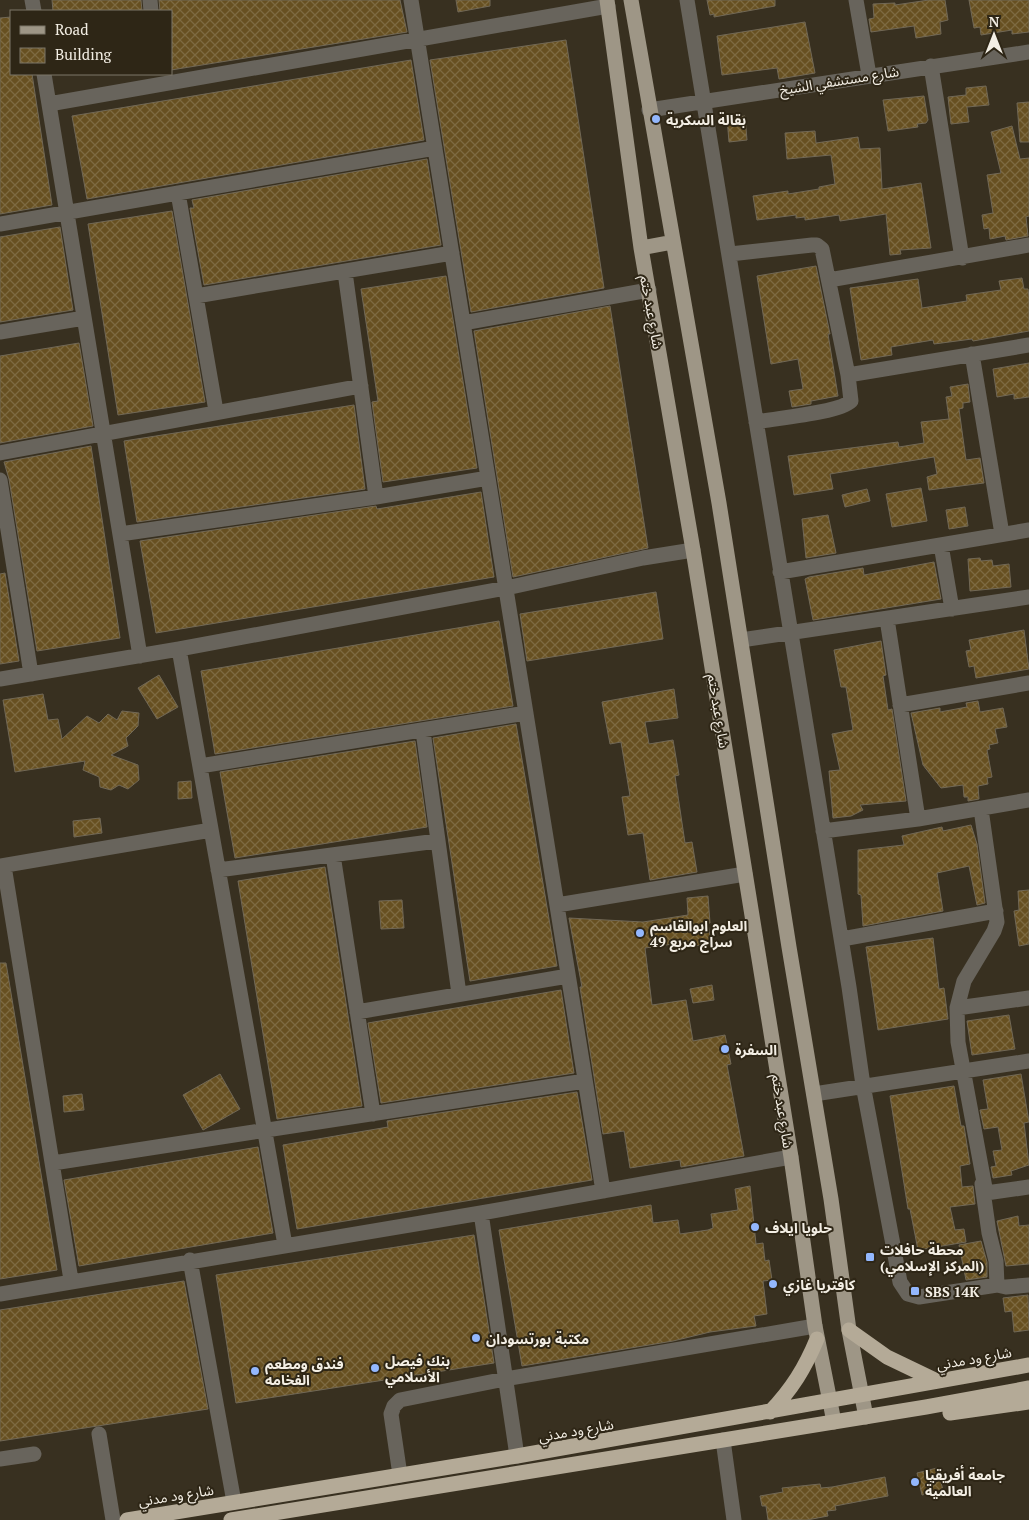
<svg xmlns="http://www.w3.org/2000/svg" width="1029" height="1520" font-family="'PT Serif','Noto Sans Arabic',serif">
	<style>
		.building { fill: url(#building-cross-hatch); stroke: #716856 }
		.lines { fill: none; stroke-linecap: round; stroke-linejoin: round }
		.minor { stroke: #68645c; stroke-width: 15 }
		.major { stroke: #9e9686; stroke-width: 15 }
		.highway { stroke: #b4aa97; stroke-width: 15 }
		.poi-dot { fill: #93b7fd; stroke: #2e2616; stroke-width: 2 }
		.labels { text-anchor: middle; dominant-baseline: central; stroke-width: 4; stroke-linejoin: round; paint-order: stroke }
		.street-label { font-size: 14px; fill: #f3eee4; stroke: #2e2616 }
		.poi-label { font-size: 14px; font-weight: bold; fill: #f3eee4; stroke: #2e2616; text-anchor: start }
	</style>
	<defs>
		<pattern id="building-cross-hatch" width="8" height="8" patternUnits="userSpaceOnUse" patternTransform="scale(1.25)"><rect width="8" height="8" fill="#675021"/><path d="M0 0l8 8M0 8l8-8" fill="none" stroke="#7d6a41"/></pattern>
	</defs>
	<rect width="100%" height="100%" fill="#383020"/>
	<path class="building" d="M52 0H141L142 11H53Z
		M159 0H400L407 32 171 70V11H160Z
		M456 0H490V6L458 12Z
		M707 0H775V6L714 17V14L710 15Z
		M929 0H945L948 20 940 22 941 34 916 38 914 26 871 32 869 19 874 18 873 4 895 3V5Z
		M969 0H1029V32L1012 34V30L981 35 980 27 974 28Z
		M11 17V74H32L52 205 0 214V18Z
		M805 22 815 73 779 79 777 68 722 75 717 36Z
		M566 40 604 288 471 312 430 60Z
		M411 60 424 140 87 199 72 116Z
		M986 86 989 105 967 107 969 122 951 124 948 97 966 95V88Z
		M924 96 928 120 926 123 917 124 918 127 888 131 883 100Z
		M1029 102V142H1020L1017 103Z
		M745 116 747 140 729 142 727 118Z
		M1012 126 1020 159 1029 158V216L1026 217 1028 236 1006 240 1005 236 990 239 989 228 984 229 982 215 993 213 987 175 1001 173 991 132Z
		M815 131 816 143 858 137 860 149 880 148 882 189 921 183 931 248 900 250 901 254 890 255 886 214 840 221 839 215 805 220V217L796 218V215L757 220 753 196 788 191V194L819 189V187L835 184 831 155 787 159 785 133Z
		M427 159 441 245 204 285 190 208H194L192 200Z
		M172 211 205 402 118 415 88 224Z
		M60 227 73 310 0 322V237Z
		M816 266 830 334H828L838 396 811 401V404L792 407 789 391 803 389 798 359 771 364 757 276Z
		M446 276 477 468 383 482 372 402 378 401 361 289Z
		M1022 278 1024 289H1028L1029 297V331L973 341 972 339 934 344 933 340 891 347 892 355 861 360 850 288 918 279 922 308 967 301 966 295 1001 290 999 281Z
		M610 306 648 548 513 577 474 331Z
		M79 343 93 426 0 443V356Z
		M1029 363V397L1014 399V394L997 397 993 369Z
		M968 384 970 402 963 403V408L959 409 966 460 980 458 984 483 929 490 927 477 937 474 934 457 830 474 833 489 794 495 788 456 898 442 899 447 924 443 921 422 949 419 946 397 952 396 950 387Z
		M354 405 365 489 137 522 124 441Z
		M91 446 120 638 37 651 9 479 4 462Z
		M921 488 927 521 892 527 886 494Z
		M867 489 870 501 845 507 842 495Z
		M481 492 494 577 156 633 140 541 376 506 377 509Z
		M965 507 968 526 949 529 946 510Z
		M828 515 836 553 806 558 802 519Z
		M980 558 981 561 992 560 993 566 1009 564 1011 587 970 591 968 559Z
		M934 562 941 599 813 620 805 579 809 577 863 568 864 575Z
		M5 573 19 661 0 664V574Z
		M656 592 663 639 527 661 520 614Z
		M499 621 513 706 215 754 201 671Z
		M1024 630 1029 669 976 678 974 666 969 667 966 651 971 650 969 640Z
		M881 641 886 675 883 676 888 710 892 709 906 801 860 805 863 810 851 816 833 818 829 771 840 770 832 734 853 730 846 687H841L834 650Z
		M159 675 178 707 157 719 138 688Z
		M674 689 678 718 645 722 649 744 673 740 679 775 675 776 685 843 692 842 697 872 650 880 643 833 628 835 622 797 630 796 621 742 610 744 602 702Z
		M43 694 48 720 58 719 62 739 87 716 99 723 108 714 117 720 122 711 139 713 138 726 126 738 128 746 111 755 138 765 139 780 128 789 119 785 111 790 100 787 99 777 83 770 85 761 15 772 3 700Z
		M978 701 980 712 1003 708 1007 727 995 729 998 743 989 745 990 749 987 750 992 777 987 778 988 784 978 786 979 799 968 801V797H964L963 785 941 788 923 765 911 713 940 708V712L967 707 966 703Z
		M516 724 557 966 470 981 433 738Z
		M415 741 427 827 235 858 220 772Z
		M191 781 192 798 178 799V782Z
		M100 818 102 833 74 837 73 821Z
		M971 825 977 844 985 903 977 905 969 866 937 873 943 911 863 926 861 895 858 894V850L904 845 902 836 942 827 943 831Z
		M325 867 362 1106 277 1119 238 881Z
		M1029 890V944L1019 946 1014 911 1019 910 1018 891Z
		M708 896 710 923H708L711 943 695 946 694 941 645 948 652 1005 686 1000 693 1041 725 1035 731 1064 727 1065 744 1156 681 1167 680 1160 630 1168 624 1131 603 1134 580 987H582L569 918 643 922 688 915 687 898Z
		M402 900 404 928 381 929 379 901Z
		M933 938 939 989 944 988 948 1019 878 1030 866 947Z
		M0 963H6L57 1270 0 1279Z
		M712 985 714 1000 693 1003 690 989Z
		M561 990 574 1073 381 1103 368 1023Z
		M1009 1015 1015 1049 972 1055 967 1021Z
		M220 1074 240 1109 203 1130 183 1095Z
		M1021 1074 1029 1122 1024 1123 1029 1165 1011 1171 1012 1175 993 1178 991 1167 996 1166 993 1151 1002 1150 998 1127 984 1129 980 1110 988 1109 983 1080Z
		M954 1086 961 1126H964L970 1164 960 1166 962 1187 973 1186 975 1204 950 1207 955 1230 964 1229 966 1242 918 1250 910 1209H908L890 1096Z
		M577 1092 592 1180 297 1229 283 1145 388 1127 387 1121Z
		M82 1094 84 1110 64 1112 63 1096Z
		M258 1147 273 1233 79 1266 64 1180Z
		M750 1186 756 1244 763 1243 765 1261 769 1260 772 1280 763 1281 767 1314 754 1316 756 1326 710 1332 673 1341 522 1366 499 1230 651 1205 653 1223 678 1220 680 1234 708 1230 713 1228 711 1214 738 1210 735 1189Z
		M1018 1216 1019 1226 1029 1225V1264L1006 1266 997 1221Z
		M474 1235 494 1363 236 1403 216 1275Z
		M981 1241 987 1262V1277L966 1280 959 1245Z
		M184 1281 208 1409 0 1441V1310Z
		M1028 1295 1029 1330 1014 1332 1012 1311 1005 1312 1003 1298Z
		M937 1468 943 1490 922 1495 917 1473Z
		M885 1477 888 1496 835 1506 836 1510 827 1511 828 1516 807 1520H768L766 1506H762L760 1496 783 1492 782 1488 820 1484 821 1488 832 1487Z"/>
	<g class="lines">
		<path class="minor" d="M32 0 34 11
			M150 0 151 11
			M411 0 603 1191
			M687 0 849 987 863 1085 900 1282 908 1294 919 1297 997 1285
			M856 0 869 75
			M931 66 962 258
			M44 74 140 656
			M49 104 608 6
			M649 110 1029 52
			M178 193 216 411
			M0 224 435 148
			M730 254 812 245H817L822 249 848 375 1029 345
			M345 272 376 497
			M829 280 1029 245
			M196 296 452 253
			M463 323 649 290
			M0 332 84 318
			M972 354 1002 534
			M756 422C776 418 839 413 851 401L848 375
			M0 453 361 386
			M0 480 31 674
			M120 534 376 497 488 478
			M941 545 952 609
			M780 572 1029 530
			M887 619 918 819
			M741 640 1029 597
			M179 649 285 1245
			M0 679 179 649 506 588 643 558 693 550
			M900 705 1029 683
			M423 731 459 994
			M200 766 526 713
			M981 809 997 922 994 931 964 981 957 1008 958 1042 986 1193 1029 1187
			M823 831 918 819 1029 800
			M333 855 373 1114
			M0 866 211 830
			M4 866 71 1280
			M218 870 437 841
			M557 905 745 874
			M842 939 996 911
			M957 1008 1029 998
			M357 1012 568 976
			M814 1094 1029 1061
			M53 1163 585 1081
			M982 1184 989 1233 996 1261 997 1285 1006 1287 1029 1285
			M481 1213 517 1456
			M190 1260 234 1502
			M0 1294 481 1213 791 1157
			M99 1434 113 1520
			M723 1440 734 1520
			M0 1459 34 1454
			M400 1475 391 1414 394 1406 400 1400 505 1379 815 1326"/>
		<path class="major" d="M607 0 641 248 693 550 791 1157 815 1326 834 1422
			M631 0 719 503 789 947 831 1199 849 1330 866 1417
			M641 248 673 242"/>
		<path class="highway" d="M849 1330 887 1357 937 1381
			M770 1412C792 1389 805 1368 817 1339
			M950 1413 1029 1402
			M127 1520 517 1456 1029 1365
			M231 1520 926 1407 1029 1388"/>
	</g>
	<g class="poi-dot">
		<circle cx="656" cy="119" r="5"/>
		<circle cx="640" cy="933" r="5"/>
		<circle cx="725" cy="1049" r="5"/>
		<circle cx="755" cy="1227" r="5"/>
		<rect x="865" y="1252" width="10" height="10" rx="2.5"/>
		<circle cx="773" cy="1284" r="5"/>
		<rect x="910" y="1286" width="10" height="10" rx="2.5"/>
		<circle cx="476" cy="1338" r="5"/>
		<circle cx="375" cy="1368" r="5"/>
		<circle cx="255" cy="1371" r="5"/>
		<circle cx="915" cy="1482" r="5"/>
	</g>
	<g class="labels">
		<g class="street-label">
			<text transform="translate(839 80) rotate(-9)">شارع مستشفي الشيخ</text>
			<text transform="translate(652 312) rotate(80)">شارع عبد ختم</text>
			<text transform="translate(719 711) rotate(81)">شارع عبد ختم</text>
			<text transform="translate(783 1111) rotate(81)">شارع عبد ختم</text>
			<text transform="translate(974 1358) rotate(-10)">شارع ود مدني</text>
			<text transform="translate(576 1430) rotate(-10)">شارع ود مدني</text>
			<text transform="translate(176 1495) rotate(-9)">شارع ود مدني</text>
		</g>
		<g class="poi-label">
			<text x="666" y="119">بقالة السكرية</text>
			<text x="650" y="925">العلوم ابوالقاسم<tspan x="650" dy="16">سراج مربع 49</tspan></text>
			<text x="735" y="1049">السفرة</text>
			<text x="765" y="1227">حلويا ايلاف</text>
			<text x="880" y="1249">محطة حافلات<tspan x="880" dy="16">(المركز الإسلامي)</tspan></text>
			<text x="783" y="1284">كافتريا غازي</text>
			<text x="925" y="1291">SBS 14K</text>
			<text x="486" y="1338">مكتبة بورتسودان</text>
			<text x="385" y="1360">بنك فيصل<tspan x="385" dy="16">الأسلامي</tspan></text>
			<text x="265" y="1363">فندق ومطعم<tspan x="265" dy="16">الفخامه</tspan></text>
			<text x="925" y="1474">جامعة أفريقيا<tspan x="925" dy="16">العالمية</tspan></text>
		</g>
	</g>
	<rect x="10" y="10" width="162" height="65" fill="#2e2616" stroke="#7d7668"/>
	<rect x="20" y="26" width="25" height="8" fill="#9e9686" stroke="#7d7668"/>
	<text x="55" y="35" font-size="15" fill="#f3eee4">Road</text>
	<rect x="20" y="48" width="25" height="15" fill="url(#building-cross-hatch)" stroke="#7d7668"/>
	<text x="55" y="60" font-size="15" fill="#f3eee4">Building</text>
	<g transform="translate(994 35)" stroke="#2e2616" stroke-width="4" paint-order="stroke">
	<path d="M0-4L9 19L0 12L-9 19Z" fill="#f3eee4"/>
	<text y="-8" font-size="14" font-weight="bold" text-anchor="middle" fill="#f3eee4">N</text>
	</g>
</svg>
